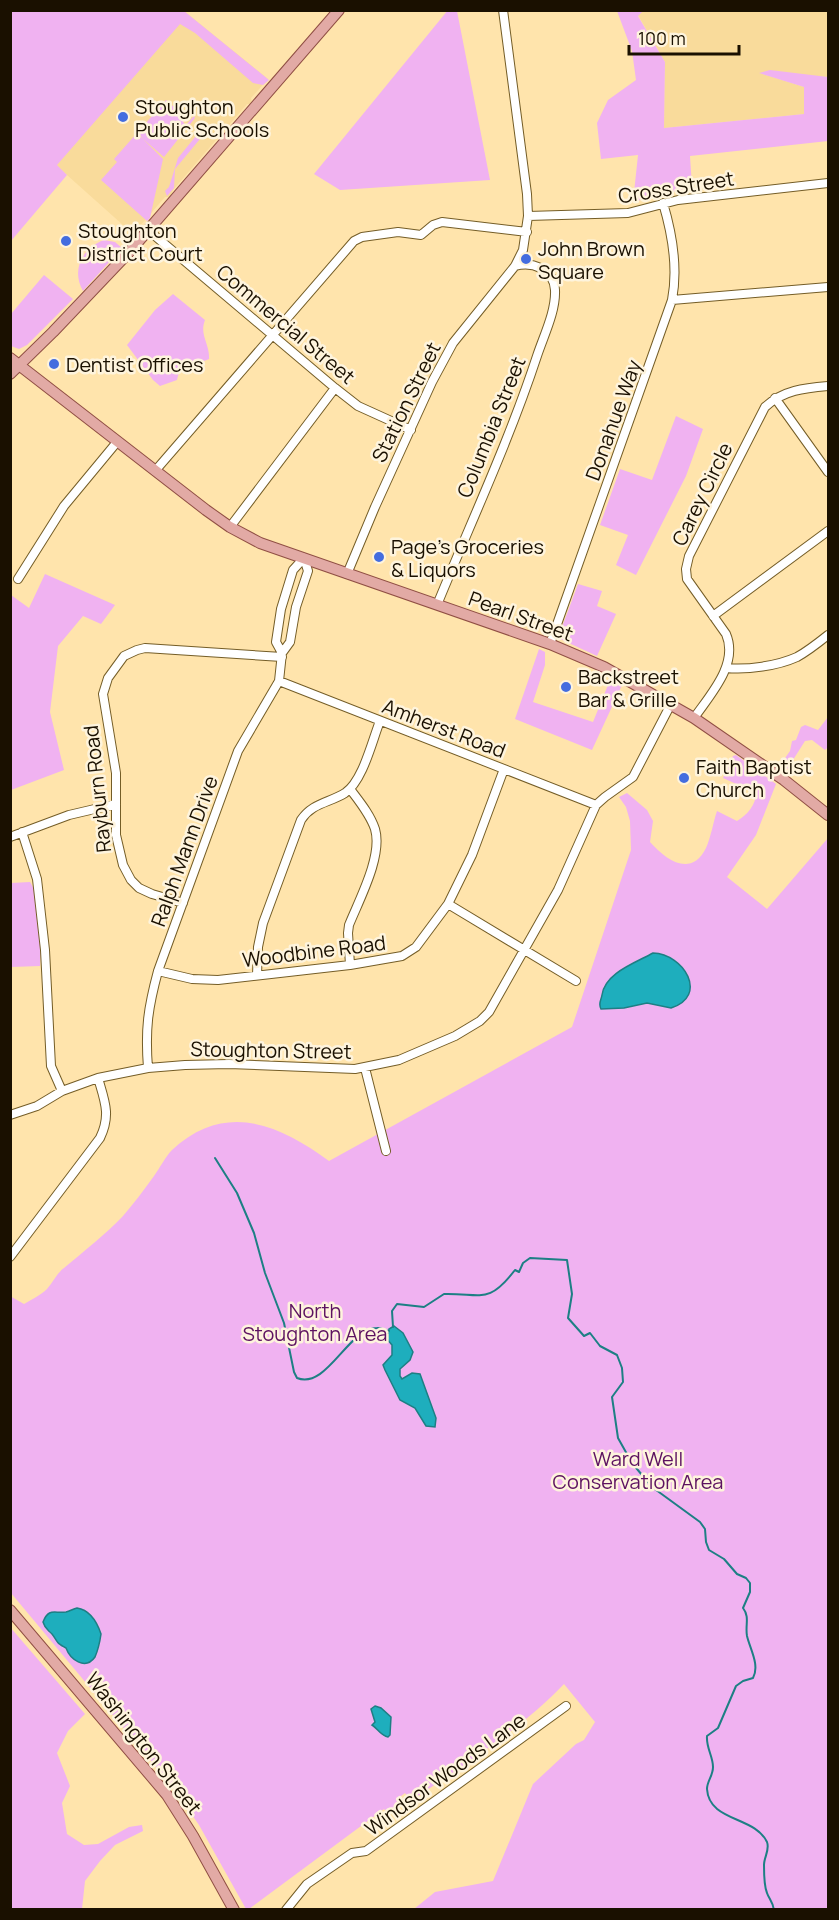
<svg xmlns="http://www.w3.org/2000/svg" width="839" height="1920" font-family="Manrope,sans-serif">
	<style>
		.built { fill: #f9db9b }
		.green { fill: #f0b2f1 }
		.water { fill: #1eaebd; stroke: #1d7f84; stroke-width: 1.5 }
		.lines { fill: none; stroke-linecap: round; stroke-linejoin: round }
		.stream { stroke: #1d7f84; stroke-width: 2 }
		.minor-casing { stroke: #745d27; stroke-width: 10 }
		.major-casing { stroke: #904f44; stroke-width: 12 }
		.minor { stroke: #fff; stroke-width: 8 }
		.major { stroke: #e2aaa5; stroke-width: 10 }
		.poi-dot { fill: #446ddf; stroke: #fef4dd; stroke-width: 2 }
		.labels { text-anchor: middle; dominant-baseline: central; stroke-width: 5; stroke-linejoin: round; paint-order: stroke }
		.poi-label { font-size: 20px; fill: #1a1000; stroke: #fef4dd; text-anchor: start }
		.street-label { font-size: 20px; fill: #1a1000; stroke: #fef4dd }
		.park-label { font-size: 20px; fill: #5d1261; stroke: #fef4dd }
	</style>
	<rect width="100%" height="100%" fill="#ffe4ac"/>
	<path class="built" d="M643 10 828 11V77L760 73 804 87V114L664 128 665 62 638 15Z
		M10 11H184L268 79 251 98 252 104H247L173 190 170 197H165L133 234 39 150Z"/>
	<path class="green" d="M11 10 184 11 269 80 263 85 253 83 195 33 180 24 57 165 67 175 11 241Z
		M448 10 457 11 490 180 340 190 314 174Z
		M617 11H643L638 16 665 62 664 128 804 114V87L759 73 770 70 828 77V141L690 156 692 187 633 202 638 155 601 159 597 123 608 100 636 80 632 51Z
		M166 100 184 116 188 112 190 114 183 122 186 125 194 116 195 118 164 157 143 139 138 132Z
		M208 126 210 127 175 169 174 188 167 196 165 191 169 187 178 158 200 131H203Z
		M137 133 163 159 150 218 147 221 101 180 117 162 114 159Z
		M104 240 115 242 122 248 83 291C71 270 82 248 104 240Z
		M44 275 73 299 27 345 19 349 11 346V314Z
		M173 294 205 320C199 335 210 344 209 359 193 367 182 358 177 380L160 386 153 380 127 345 155 310Z
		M676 416 703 429 686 476 636 575 616 565 628 535 600 525 620 469 652 480Z
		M45 574 115 605 101 624 83 616 58 646 50 712 64 770 11 790V595L29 608Z
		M578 584 602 591 597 606 616 614 597 656 558 638Z
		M539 649 545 652V665L533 702 593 722 608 685 613 681 622 685 592 750 515 719Z
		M828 717V747L825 750 812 740 805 741 786 771 778 768 790 751 792 741 796 740 801 727 805 725 818 730Z
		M736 755 776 784 756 835 727 877 767 909 828 838V1909H414L435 1892 493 1881 533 1784 576 1744 584 1740 595 1722 564 1684C521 1729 462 1766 411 1801L405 1793 397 1799 400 1803 388 1813 384 1809 249 1909H246L199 1825 172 1786 11 1593 10 1296 24 1304C31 1300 41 1295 47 1289 53 1282 57 1273 64 1268 84 1251 105 1235 123 1216 134 1203 144 1190 154 1176 160 1168 165 1157 172 1150 225 1101 279 1124 329 1161L572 1027 631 850 630 821 626 807 619 797 627 793 647 810 653 821 650 842C666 860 691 878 706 848 711 837 713 823 717 811L737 821C747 815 756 805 756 793L723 778 733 756Z
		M30 882 34 889 41 941 40 966 11 967V883Z
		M10 1627 85 1714 68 1731 57 1753 70 1786 62 1803 67 1834 84 1845 98 1844 129 1827 142 1825 143 1831 115 1845 100 1861 85 1881 82 1909H11Z"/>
	<path class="water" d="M653 953C684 954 709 996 671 1008L647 1003 624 1008 601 1009C598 1003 601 1001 602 995 605 973 635 963 653 953Z
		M394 1326 403 1333 413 1352 410 1360 400 1369V1376L402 1379 412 1373 420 1374 436 1418 435 1427 426 1426 415 1408 400 1400 385 1370 383 1365 392 1355V1345L387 1339 389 1329Z
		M77 1608C90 1610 97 1622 101 1634 100 1641 98 1650 95 1657 85 1671 70 1659 66 1648 55 1642 59 1643 52 1634 47 1629 45 1629 43 1622 49 1607 55 1614 66 1612 70 1611 73 1609 77 1608Z
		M375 1706 381 1708 391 1717 390 1735 388 1737C381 1736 377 1728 372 1725L375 1722 371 1709Z"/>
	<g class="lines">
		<path class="stream" d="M215 1158 237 1193 254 1233 265 1273 284 1323 294 1372 297 1378C327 1390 348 1328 377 1328 381 1327 386 1331 389 1331
			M393 1327 392 1311 397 1304 424 1307 444 1294C482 1293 488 1305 515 1270L519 1272 523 1263 530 1258 567 1260 572 1294 568 1318 584 1336 590 1333 600 1346 617 1355 622 1368 623 1382 612 1397 618 1438 632 1463 652 1487 700 1522 705 1529 706 1542 709 1550 724 1559 737 1574 746 1578 750 1583V1592L743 1608C750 1617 745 1625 747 1636 750 1649 760 1665 753 1678L743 1681 736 1686 718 1728 707 1736C706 1748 713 1756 713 1767 713 1776 707 1781 707 1789 709 1822 755 1816 767 1842 770 1850 764 1857 764 1865 764 1872 764 1886 767 1893 769 1899 773 1902 774 1910"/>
		<g class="minor-casing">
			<path id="minor" d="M528 216 628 213 678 200 828 183
				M148 230 335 388 358 406 411 430
				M672 300 828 287
				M775 398 828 472
				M155 471 354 241 362 237 398 232 421 235 433 225 442 222 527 232
				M230 527 335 388
				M347 574 375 507 432 382 453 343 515 266 523 250 528 216 527 194 503 10
				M18 579 64 506 117 442
				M437 605C471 522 509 441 537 356 544 335 556 311 555 290 554 269 532 261 515 266
				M713 616 828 531
				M550 644 672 300C678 269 672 233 663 203
				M282 653 276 642 281 609 293 570 304 558
				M726 668C748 670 777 666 797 657 808 651 818 643 828 635
				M279 681 596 805
				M694 718C710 695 739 664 726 634L687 579 686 569 689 556 765 407C783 390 805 388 828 386
				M350 789C359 801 370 814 375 829 383 856 359 900 349 925L348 933 350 965
				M22 832 37 879 45 950 51 1066 62 1091
				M10 837 69 815 116 804
				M183 903 152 894 139 888 131 880 123 865 116 835V773L103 694 108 678 124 656 137 650 145 648 282 657
				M448 904 576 981
				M158 971 192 979 218 980 350 965 402 956 416 947 448 904 472 855 504 769
				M257 975 258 947 263 923 301 820C312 803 329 803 345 793 363 781 372 741 380 721
				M148 1068C145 1029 148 1008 158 971L238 751 279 681 282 653 290 642 296 607 308 571 304 558
				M365 1068 386 1151
				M10 1115 37 1106 62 1091 98 1078 148 1068 185 1065 229 1064 355 1069 399 1060 455 1036 480 1021 489 1012 558 890 596 805 605 797 633 777 671 704
				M10 1257 100 1138C111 1115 105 1102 98 1078
				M286 1910 307 1884 352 1853 366 1851 566 1706"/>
		</g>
		<g class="major-casing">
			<path id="major" d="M10 358 206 510 230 527 260 543 550 644 604 667 694 718 784 780 828 815
				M10 374 53 332 130 251 339 10
				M10 1610 167 1795 193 1836 234 1910"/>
		</g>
		<use href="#minor" class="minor"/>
		<use href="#major" class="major"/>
	</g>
	<g class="poi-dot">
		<circle cx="123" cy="117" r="6"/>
		<circle cx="66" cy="241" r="6"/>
		<circle cx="526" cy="259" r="6"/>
		<circle cx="54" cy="364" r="6"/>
		<circle cx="379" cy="557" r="6"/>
		<circle cx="566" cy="687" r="6"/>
		<circle cx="684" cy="778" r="6"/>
	</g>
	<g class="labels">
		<g class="poi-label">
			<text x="135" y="106">Stoughton<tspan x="135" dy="23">Public Schools</tspan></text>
			<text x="78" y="230">Stoughton<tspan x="78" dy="23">District Court</tspan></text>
			<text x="538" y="248">John Brown<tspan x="538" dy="23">Square</tspan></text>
			<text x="66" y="364">Dentist Offices</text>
			<text x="391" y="546">Page's Groceries<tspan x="391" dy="23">&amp; Liquors</tspan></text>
			<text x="578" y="676">Backstreet<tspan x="578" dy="23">Bar &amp; Grille</tspan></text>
			<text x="696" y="766">Faith Baptist<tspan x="696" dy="23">Church</tspan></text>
		</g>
		<g class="street-label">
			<text transform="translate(676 187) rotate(-9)">Cross Street</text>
			<text transform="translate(286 324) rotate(40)">Commercial Street</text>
			<text transform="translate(406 402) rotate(-64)">Station Street</text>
			<text transform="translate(613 420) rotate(-70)">Donahue Way</text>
			<text transform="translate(491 427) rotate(-68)">Columbia Street</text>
			<text transform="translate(702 494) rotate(-64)">Carey Circle</text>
			<text transform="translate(521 616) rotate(20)">Pearl Street</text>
			<text transform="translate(444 728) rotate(21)">Amherst Road</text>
			<text transform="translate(97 789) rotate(-96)">Rayburn Road</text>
			<text transform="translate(184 851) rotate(-70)">Ralph Mann Drive</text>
			<text transform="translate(314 951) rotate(-7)">Woodbine Road</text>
			<text transform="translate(271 1050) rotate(1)">Stoughton Street</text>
			<text transform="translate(144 1743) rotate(52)">Washington Street</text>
			<text transform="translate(445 1774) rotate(-36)">Windsor Woods Lane</text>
		</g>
		<g class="park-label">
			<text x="315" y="1310">North<tspan x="315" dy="23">Stoughton Area</tspan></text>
			<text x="638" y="1458">Ward Well<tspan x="638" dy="23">Conservation Area</tspan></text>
		</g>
	</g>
	<rect width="839" height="1920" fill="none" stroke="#1a1000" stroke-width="24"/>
	<path d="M629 45v9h110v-9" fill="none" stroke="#1a1000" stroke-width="3"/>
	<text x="638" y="45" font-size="18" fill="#1a1000" stroke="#fef4dd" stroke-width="4.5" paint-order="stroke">100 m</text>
</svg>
